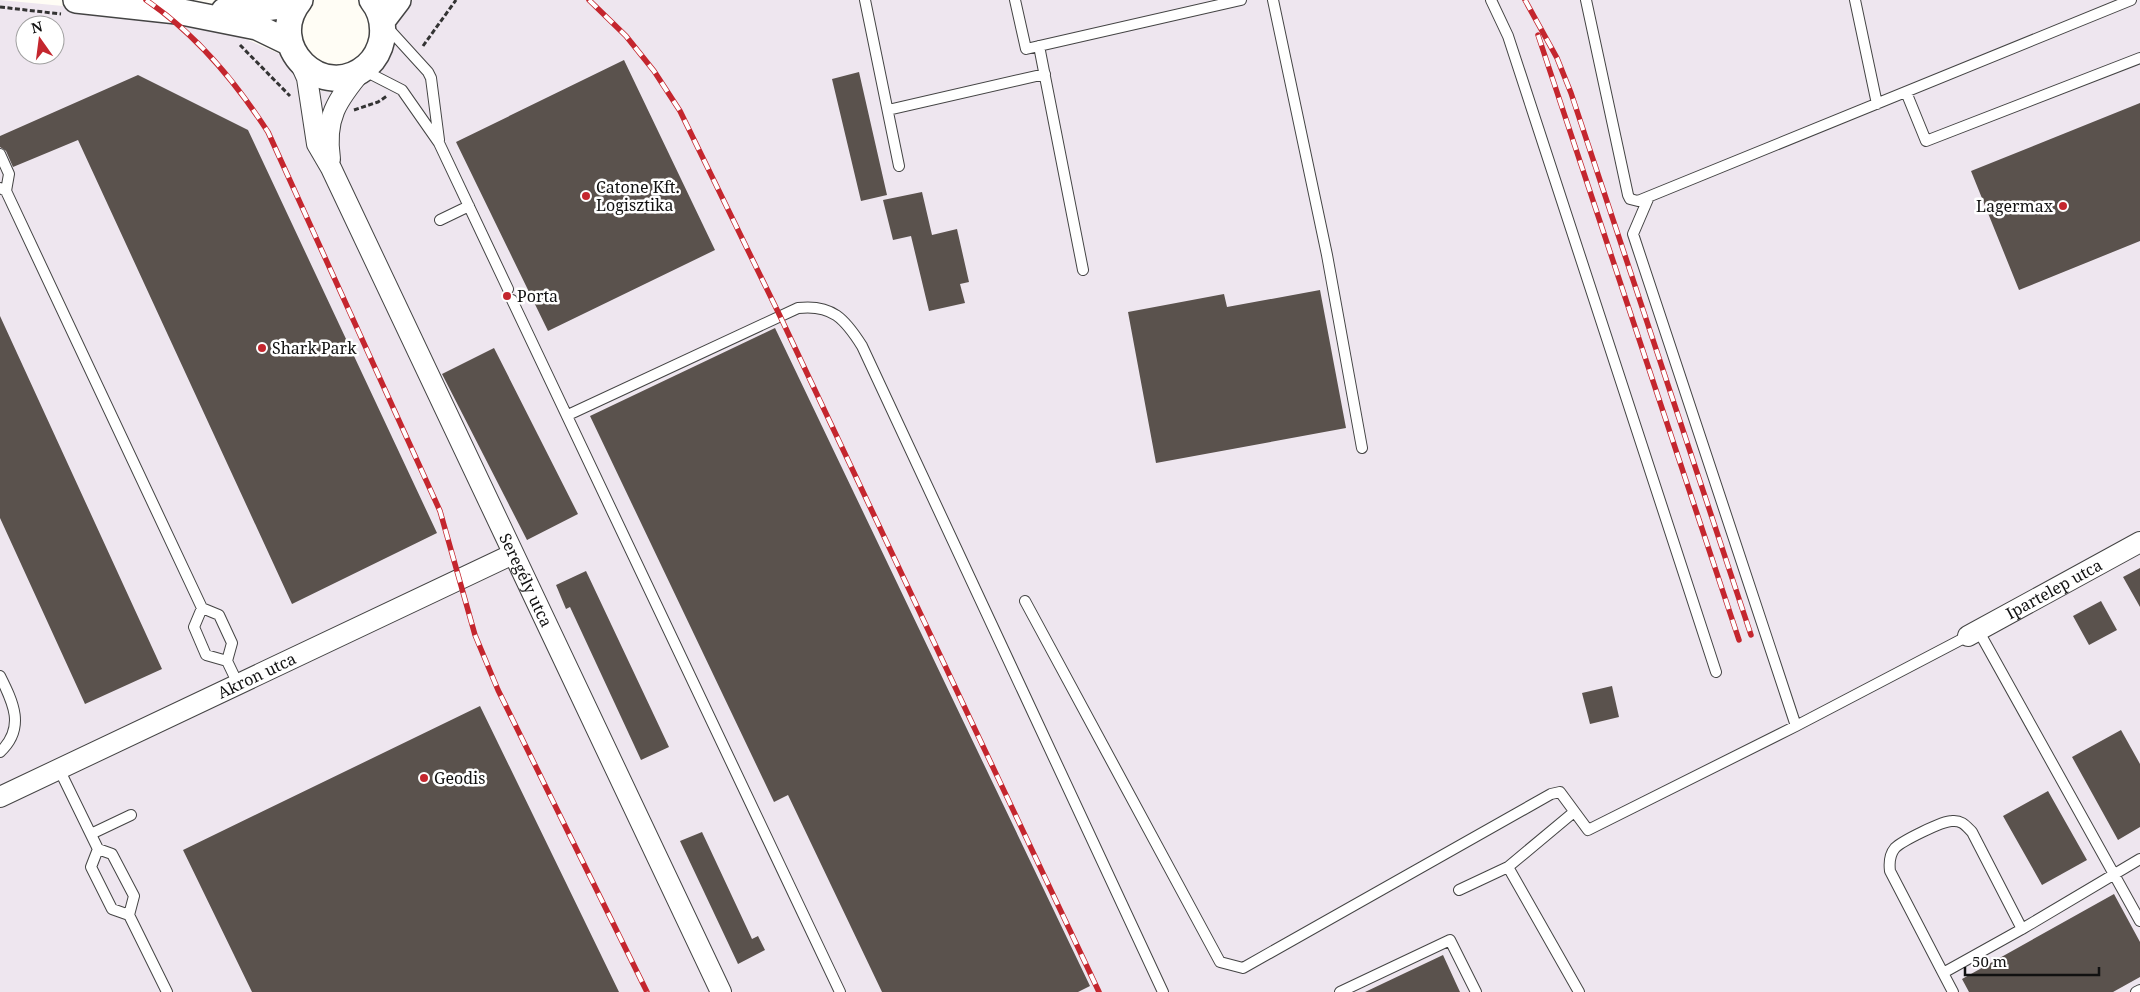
<svg xmlns="http://www.w3.org/2000/svg" width="2140" height="992" font-family="'Noto Serif',serif">
	<style>
		.industrial { fill: #eee6ef; fill-rule: evenodd }
		.building { fill: #5a524d }
		.lines { fill: none; stroke-linecap: round; stroke-linejoin: round }
		.service-casing { stroke: #444; stroke-width: 12 }
		.minor-casing { stroke: #444; stroke-width: 22 }
		.tertiary-casing { stroke: #444; stroke-width: 28 }
		.path { stroke: #333; stroke-width: 3; stroke-dasharray: 5 2.5; stroke-linecap: butt }
		.service { stroke: #fff; stroke-width: 10 }
		.minor { stroke: #fff; stroke-width: 20 }
		.tertiary { stroke: #fff; stroke-width: 25 }
		.rail-casing { stroke: #c4262e; stroke-width: 5.5 }
		.rail { stroke: #fff; stroke-width: 4; stroke-dasharray: 11; stroke-linecap: butt }
		.poi-dot { fill: #c4262e; stroke: #fff; stroke-width: 2 }
		.labels { text-anchor: middle; dominant-baseline: central; stroke-width: 5; stroke-linejoin: round; paint-order: stroke }
		.poi-label { font-size: 16px; fill: #111; stroke: #fff; text-anchor: start }
		.street-label { font-size: 16px; fill: #111; stroke: #fff }
	</style>
	<rect width="100%" height="100%" fill="#fffdf5"/>
	<path class="industrial" d="M0 0 200 19 280 54 312 90 337 92 369 81 391 43 394 20 413 0H2140V992H0ZM25 25H55V55H25Z"/>
	<path class="building" d="M624 60 715 250 548 331 456 142Z
		M859 72 887 195 861 201 832 79Z
		M138 75 248 130 437 533 292 604 78 140 13 167 6 151 0 147V136Z
		M2140 103V241L2019 290 1971 171Z
		M922 192 932 235 957 229 969 282 960 284 965 303 929 311 911 236 893 240 883 200Z
		M1320 290 1346 428 1156 463 1128 312 1224 294 1227 307Z
		M0 316 162 669 85 704 0 518Z
		M775 328 1090 986 1078 992H882L788 795 774 802 590 416Z
		M494 348 578 514 527 540 442 374Z
		M2140 568V607L2123 577Z
		M586 571 669 747 641 760 570 607 566 609 556 585Z
		M2101 601 2117 630 2089 645 2073 616Z
		M1612 686 1619 717 1590 724 1582 693Z
		M480 706 619 992H252L183 850Z
		M2121 730 2140 764V827L2118 840 2072 757Z
		M2048 791 2087 860 2042 885 2003 816Z
		M702 832 752 939 758 936 765 950 738 964 680 841Z
		M2114 894 2140 942V977L2113 992H1969L1962 979Z
		M1443 955 1460 992H1365Z"/>
	<g class="lines">
		<g class="service-casing">
			<path id="service" d="M865 0 899 166
				M1015 0 1026 49 1241 0
				M1273 0 1327 255 1362 448
				M1491 0 1508 36 1716 672
				M1586 0 1628 195 1630 199 1638 201 2131 0
				M1855 0 1877 104
				M387 27 428 72 431 78 439 140
				M1039 46 1083 270
				M363 70 402 90 439 143 508 289
				M1906 92 1926 141 2140 58
				M888 110 1045 74
				M0 154 9 174 6 191
				M0 188 6 191 202 608 194 627 206 655 227 661 238 684
				M1648 199 1633 234 1796 726
				M440 220 469 206
				M512 300 840 992
				M568 415 798 308C832 304 845 319 862 346L1163 992
				M1025 601 1220 962 1243 968 1551 794 1560 792 1588 830 1796 726 1968 636
				M202 608 219 615 232 643 227 661
				M1978 630 2140 921
				M0 676C13 702 26 728 0 752
				M59 769 98 849 91 867 112 909 129 915 167 992
				M91 834 131 815
				M98 849 112 854 134 896 129 915
				M1508 867 1579 992
				M1459 890 1508 867 1574 812
				M1943 973 1890 871C1889 863 1890 854 1895 848 1902 841 1942 821 1952 821 1962 820 1966 826 1972 832L2022 929
				M1340 992 1450 940 1476 992
				M1953 992 1943 973 2022 929 2140 859
				M2136 992 2140 990"/>
		</g>
		<g class="minor-casing">
			<g id="minor">
				<path id="s1" d="M299 60 307 78 317 144 331 168 721 992"/>
				<path d="M330 159C324 118 337 100 362 70"/>
				<path id="s2" d="M1968 636 2140 542"/>
				<path id="s3" d="M0 797 513 554"/>
			</g>
		</g>
		<g class="tertiary-casing">
			<path id="tertiary" d="M76 0 177 11 257 27 290 43
				M300 0C263 45 323 104 367 66 375 59 380 49 382 39 384 25 381 11 372 0
				M224 11H241L296 4
				M382 21 398 0"/>
		</g>
		<path class="path" d="M0 7 61 14
			M240 45 290 96
			M423 46 456 0
			M354 110 378 102 387 96"/>
		<use href="#service" class="service"/>
		<use href="#minor" class="minor"/>
		<use href="#tertiary" class="tertiary"/>
		<g class="rail-casing">
			<path id="rail" d="M146 0C197 35 235 81 268 132L440 511 475 635 498 690 647 992
				M589 0 626 36 654 71 680 111 780 316 1099 992
				M1525 0 1557 58 1571 93 1751 635
				M1538 35 1739 640"/>
		</g>
		<use href="#rail" class="rail"/>
	</g>
	<g class="poi-dot">
		<circle cx="586" cy="196" r="5"/>
		<circle cx="2063" cy="206" r="5"/>
		<circle cx="507" cy="296" r="5"/>
		<circle cx="262" cy="348" r="5"/>
		<circle cx="424" cy="778" r="5"/>
	</g>
	<g class="labels">
		<g class="poi-label">
			<text x="596" y="187">Catone Kft.<tspan x="596" dy="18">Logisztika</tspan></text>
			<text x="2053" y="206" text-anchor="end">Lagermax</text>
			<text x="517" y="296">Porta</text>
			<text x="272" y="348">Shark Park</text>
			<text x="434" y="778">Geodis</text>
		</g>
		<g class="street-label">
			<text stroke="none"><textPath href="#s1" startOffset="570">Seregély utca</textPath></text>
			<text stroke="none"><textPath href="#s2" startOffset="98">Ipartelep utca</textPath></text>
			<text stroke="none"><textPath href="#s3" startOffset="284">Akron utca</textPath></text>
		</g>
	</g>
	<g transform="translate(40 40) rotate(346)"><circle r="24" fill="#ffffff" stroke="#a0a0a0"/>
	<path d="M0-4L9 19L0 12L-9 19Z" fill="#c4262e"/>
	<text y="-8" font-size="14" font-weight="bold" text-anchor="middle" fill="#111111">N</text>
	</g>
	<path d="M1965 967v8h134v-8" fill="none" stroke="#111111" stroke-width="2.5"/>
	<text x="1972" y="967" font-size="15" fill="#111111" stroke="#ffffff" stroke-width="4" paint-order="stroke">50 m</text>
</svg>
